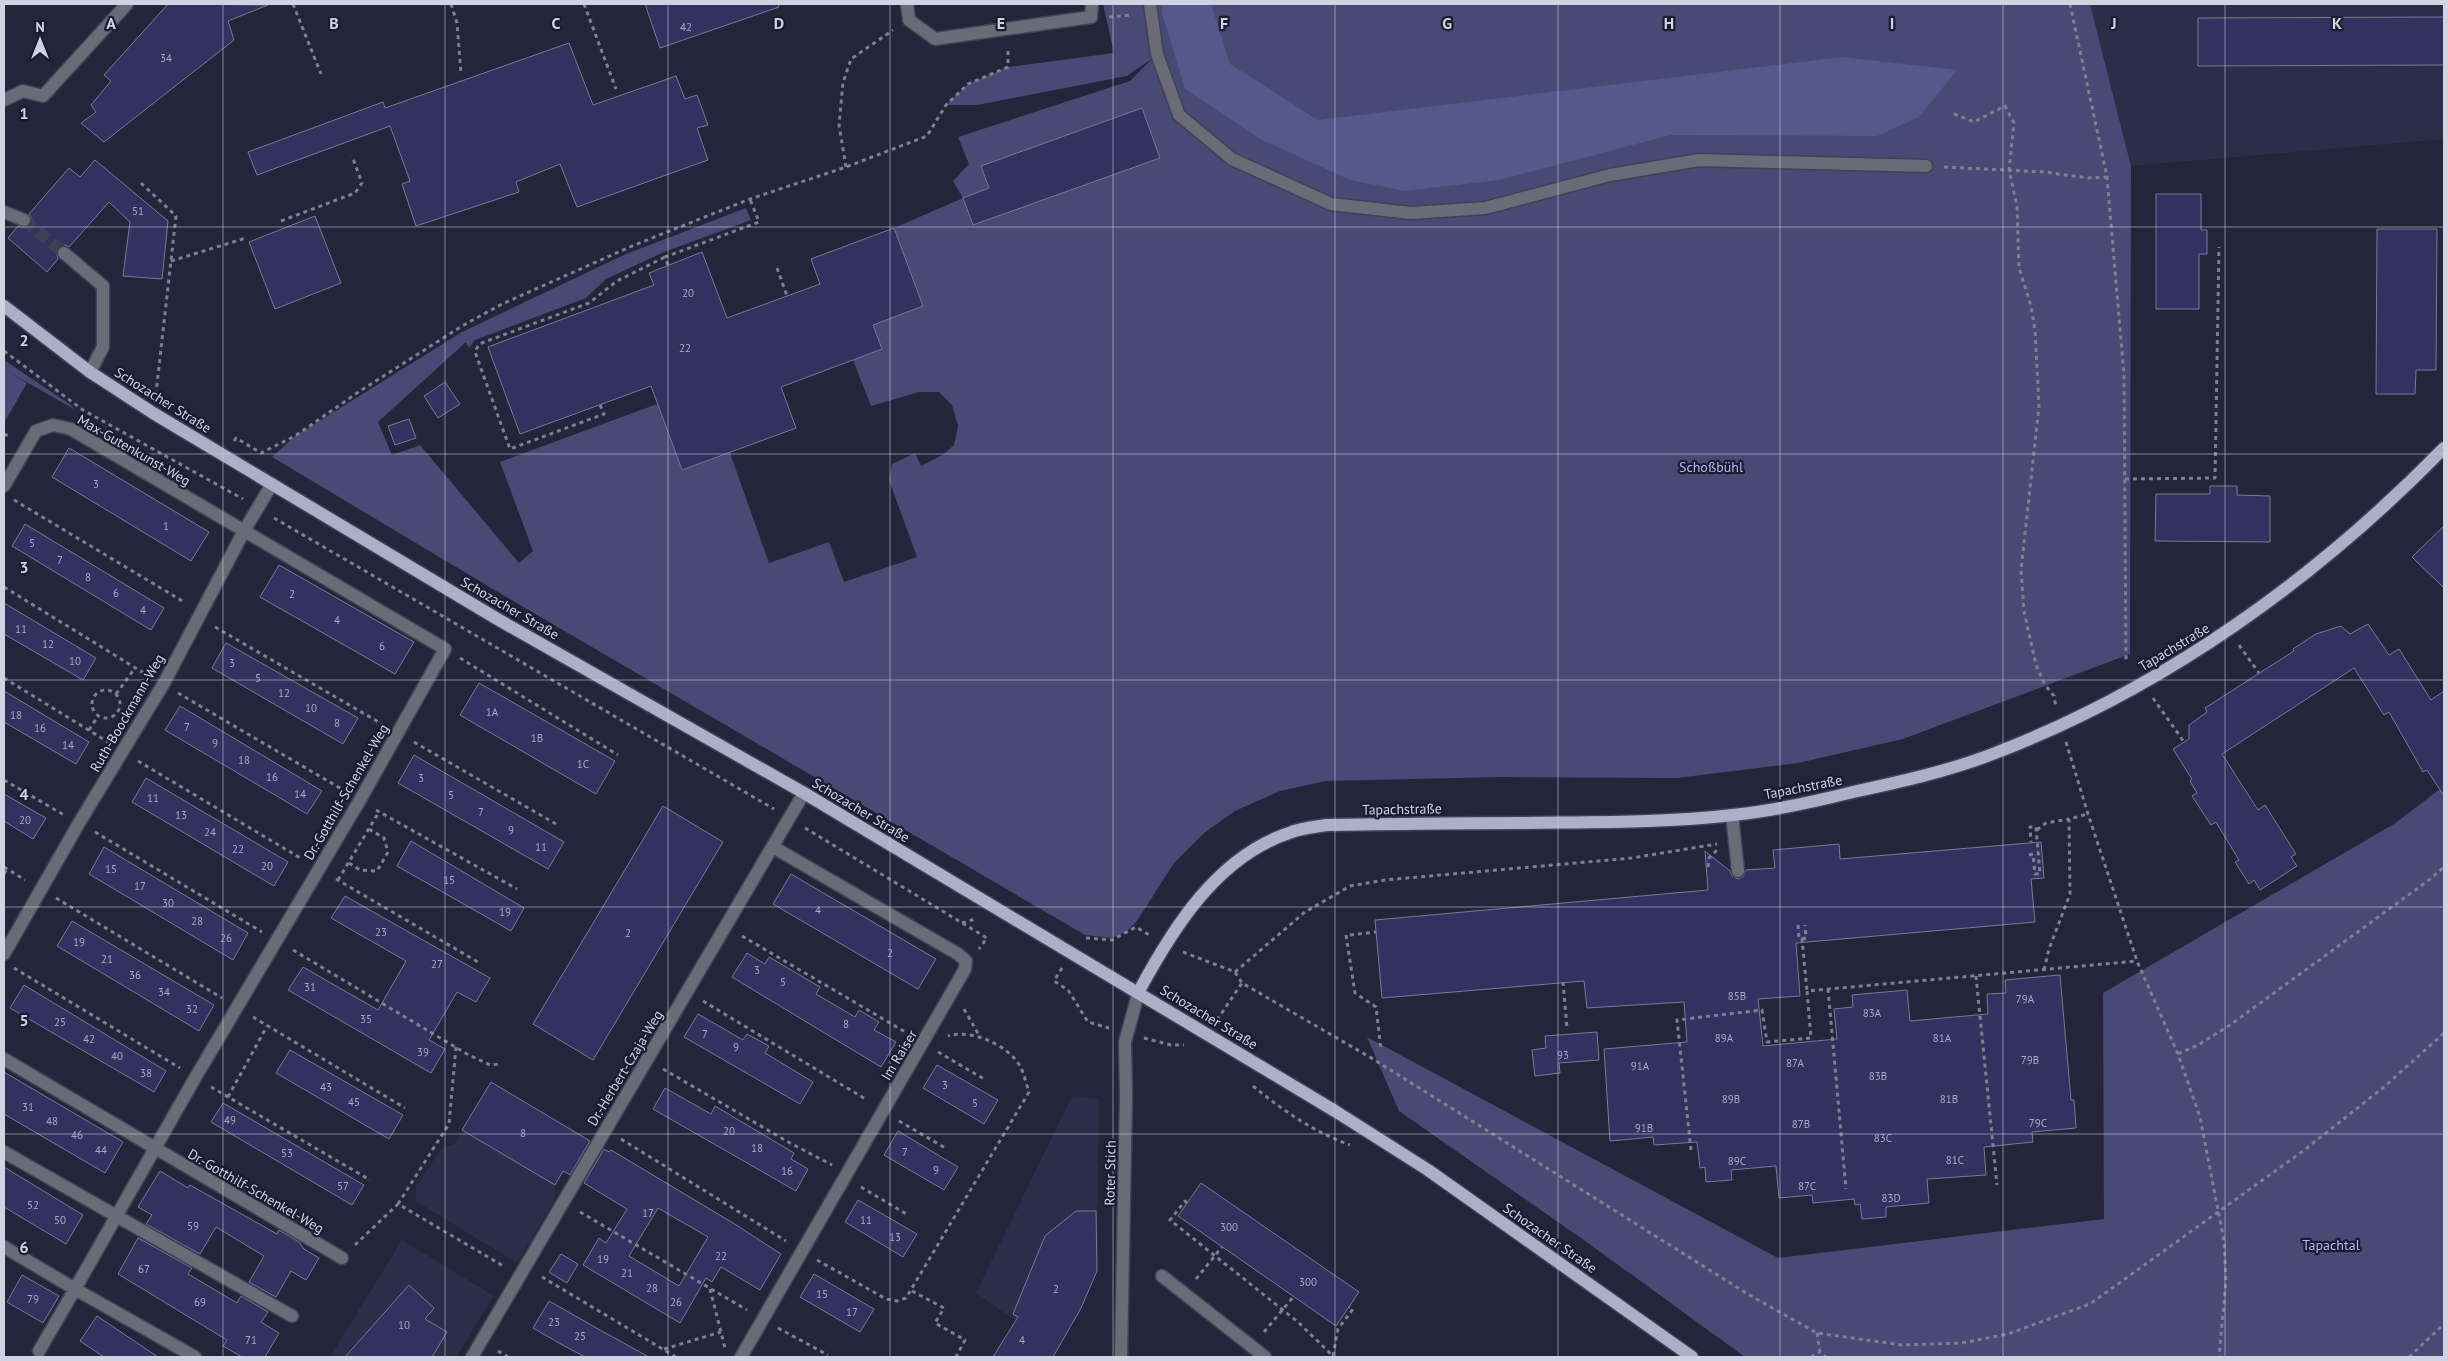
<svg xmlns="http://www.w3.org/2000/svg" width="2448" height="1361" font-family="'PT Sans',sans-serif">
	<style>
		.built { fill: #2c2d49 }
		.green { fill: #484974; fill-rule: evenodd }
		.forest { fill: #56578a }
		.building { fill: #323160; stroke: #787a95; fill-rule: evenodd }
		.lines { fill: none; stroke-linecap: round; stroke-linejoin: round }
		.minor-tunnel { stroke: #3e3f54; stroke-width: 12; stroke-dasharray: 12 6; stroke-linecap: butt }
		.minor-casing { stroke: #404156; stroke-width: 15 }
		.major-casing { stroke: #404156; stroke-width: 15 }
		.path { stroke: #7e7f91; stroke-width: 3; stroke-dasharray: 4 4; stroke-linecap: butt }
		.minor { stroke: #6a6b77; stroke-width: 12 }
		.major { stroke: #acafc7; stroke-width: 12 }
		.grid { fill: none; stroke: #d2d3e2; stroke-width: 1; stroke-opacity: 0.55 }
		.labels { text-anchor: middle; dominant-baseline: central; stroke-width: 4.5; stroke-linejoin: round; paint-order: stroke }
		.number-label { font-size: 11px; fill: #aaaac2 }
		.street-label { font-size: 14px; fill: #d2d3e2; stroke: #1b1b31 }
		.park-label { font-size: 14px; fill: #b5b9f8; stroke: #1b1b31 }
		.grid-label { font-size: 16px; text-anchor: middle; font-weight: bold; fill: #d2d3e2; stroke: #1b1b31; stroke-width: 4.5; stroke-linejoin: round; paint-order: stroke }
	</style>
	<rect width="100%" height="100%" fill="#24253b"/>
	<path class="built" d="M2090 4H2444V139L2131 166Z
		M491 1082 583 1136 555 1185V1199L517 1263 416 1201V1186L442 1148 455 1144Z
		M1072 1096 1099 1099 1097 1271 1081 1308 1057 1349 976 1293Z
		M402 1240 494 1296 456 1357H330Z"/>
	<path class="green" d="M1103 4H2090L2131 166 2130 654 1903 739 1798 763 1677 778 1501 777 1326 781 1280 791 1235 811 1204 833 1174 863 1137 921 1126 932 1112 938 1085 935 508 598 272 457 295 436 462 332 626 254 746 208 751 220 664 252 606 279 586 298 475 340 469 348 466 342 378 422 392 455 420 445 519 563 533 551 500 462 657 404 682 470 730 453 769 563 829 542 844 582 917 557 889 480 892 464 915 453 921 466 944 454 954 445 958 426 952 405 939 392H919L871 406 853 360 882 349 873 325 923 306 894 228 963 198 953 181 969 164 958 137 1130 81 1153 58 1127 76 977 105H946L968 84 1008 67 1114 53ZM1142 108 1160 158 973 225 963 198 989 188 981 166Z
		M4 360 71 405 74 409 7 371 27 383 4 423Z
		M2444 786V1357H1745L1588 1243 1399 1111 1367 1037 1778 1258 2104 1219 2103 993 2394 824Z"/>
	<path class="forest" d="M1162 4H1211L1230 64 1318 120 1842 57 1957 70 1919 117 1877 136 1671 135 1499 180 1405 191 1350 180 1260 139 1185 89 1162 13Z"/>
	<path class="building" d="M168 4 268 5 228 21 234 40 104 142 81 123 96 112 91 105 111 81 104 75Z
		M645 4H778L779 7 660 48Z
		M2444 17V65L2198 66V18Z
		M569 43 593 105 676 76 685 99 697 95 708 125 697 128 708 160 577 207 560 164 516 182 519 192 416 226 402 184 410 181 390 126 257 175 248 152 383 102 385 108Z
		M1142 108 1160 158 973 225 963 198 989 188 981 166Z
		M95 160 168 221 162 279 123 276 130 222 109 202 69 247 65 245 58 247 56 252 58 259 47 272 8 238 18 226 25 228 29 226 32 219 29 214 69 168 80 177Z
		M2156 194H2201V230H2207V254H2199V309H2156Z
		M315 216 341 283 275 309 249 242Z
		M894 228 923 306 873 325 882 349 781 387 796 428 682 470 651 386 520 434 488 347 654 285 649 273 702 252 727 318 820 284 811 259Z
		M2377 229H2437L2436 370H2416L2415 394H2376Z
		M445 382 460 404 438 418 424 396Z
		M409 419 416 438 395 445 388 426Z
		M69 448 209 532 191 561 52 477Z
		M2210 486H2237V495L2270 496V542L2155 541 2156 494H2210Z
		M25 524 164 608 151 630 12 546Z
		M2444 526V588L2412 557Z
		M279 565 414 642 395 674 260 597Z
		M4 603 96 658 83 680 4 634Z
		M2368 624 2389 655 2399 649 2431 700 2444 691V796L2427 770 2423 772 2389 712 2384 715 2354 668 2222 754 2258 810 2265 805 2296 854 2291 857 2297 866 2260 890 2254 880 2249 884 2235 862 2239 860 2216 822 2211 825 2192 796 2197 793 2190 781 2192 779 2173 749 2189 739V725L2207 712 2205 708 2294 651 2293 649 2316 634 2341 626 2350 634Z
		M226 643 358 718 343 744 212 668Z
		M479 683 615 761 596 794 460 715Z
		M4 691 89 742 76 764 4 722Z
		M180 706 322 791 307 814 165 730Z
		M414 755 564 842 548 869 398 783Z
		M146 778 288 862 274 886 132 802Z
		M4 794 46 818 33 839 4 821Z
		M663 806 723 842 593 1060 533 1024Z
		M411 841 524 908 511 931 397 866Z
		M2041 842 2044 878 2031 879 2035 922 1796 943 1800 996 1758 999 1763 1046 1837 1039 1834 1009 1853 1007 1852 995 1907 990 1910 1021 1988 1014 1987 994 2006 993 2005 980 2060 975 2071 1100H2074L2076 1128 2032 1132 2033 1142 1984 1147 1986 1175 1927 1179 1929 1203 1886 1207V1217L1862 1219 1860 1204 1855 1205 1854 1199 1813 1203 1812 1195 1779 1198 1776 1166 1731 1170 1732 1180 1706 1182 1705 1167 1700 1168 1697 1142 1654 1145 1653 1137 1610 1141 1604 1049 1687 1042 1684 1002 1587 1008 1584 981 1382 998 1375 920 1708 890 1705 851 1730 871 1732 876 1738 879 1743 877 1746 870 1775 868 1773 850 1839 844 1840 859Z
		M104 847 248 933 233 960 89 874Z
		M791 874 936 959 918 989 773 904Z
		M345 896 490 978 476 1002 457 992 429 1040 445 1049 431 1073 288 990 303 967 378 1010 406 961 331 918Z
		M72 921 214 1005 199 1031 57 946Z
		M747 953 765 964 769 957 820 987 816 994 855 1017 859 1010 879 1022 874 1030 896 1042 881 1067 732 977Z
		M24 985 166 1071 154 1092 10 1008Z
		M698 1014 743 1040 747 1034 769 1046 765 1053 813 1082 800 1104 684 1037Z
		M1597 1032 1599 1060 1559 1063 1560 1073 1535 1076 1532 1050 1546 1048 1545 1036Z
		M290 1050 403 1115 389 1139 276 1073Z
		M937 1065 998 1100 984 1124 923 1088Z
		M4 1072 123 1142 105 1173 4 1114Z
		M491 1082 590 1141 570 1175 563 1171 555 1185 462 1130Z
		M665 1088 711 1114 715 1106 794 1153 791 1159 808 1169 796 1191 653 1109Z
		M223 1103 364 1185 352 1205 211 1122Z
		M898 1131 958 1167 944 1190 884 1155Z
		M604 1149 609 1152 611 1150 733 1223 781 1254 760 1290 721 1267 712 1282 706 1278 680 1323 583 1265 599 1238 606 1243 627 1209 584 1183ZM658 1208 708 1237 679 1286 629 1256Z
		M4 1167 83 1215 66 1244 4 1207Z
		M160 1171 188 1188 190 1185 277 1234 279 1230 299 1242 304 1249 319 1258 306 1280 291 1271 276 1297 249 1282 264 1256 216 1227 200 1254 146 1224 152 1215 138 1207Z
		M1201 1183 1359 1292 1336 1326 1178 1216Z
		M858 1200 917 1234 903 1257 845 1222Z
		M1076 1211H1096L1097 1271 1081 1308 1053 1357H993L1018 1317 1013 1314 1045 1236Z
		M138 1238 192 1268 188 1274 237 1303 241 1296 268 1312 261 1322 279 1333 265 1357H242L223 1346 227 1340 118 1274Z
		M561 1254 578 1264 567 1283 549 1272Z
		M814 1274 874 1309 860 1332 800 1297Z
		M22 1275 59 1296 43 1323 7 1302Z
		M409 1285 434 1308 425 1319 447 1332 432 1357H345Z
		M549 1301 600 1330 649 1357H585L559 1343 533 1328Z
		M97 1316 158 1357H104L80 1341Z"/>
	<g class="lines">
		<path class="minor-tunnel" d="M24 220 64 253"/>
		<g class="minor-casing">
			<path id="minor" d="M907 4 909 20 935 39 1091 17 1092 4
				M1150 4 1157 54 1179 115 1232 159 1331 204 1411 213 1485 208 1610 175 1699 160 1926 166
				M4 100 23 91 43 96 127 4
				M4 212 24 220
				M64 253 103 286V347L90 372
				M4 486 36 431 53 425 71 429 445 649 360 800 195 1078 75 1289 4 1247
				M1732 815 1738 871
				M4 954 79 823 164 683 244 531 272 484
				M4 1059 342 1258
				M4 1152 292 1316
				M1162 1276 1265 1357
				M39 1351 75 1289 195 1357
				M472 1357 804 793
				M741 1357 965 969 966 961 958 954 773 847
				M1121 1357 1126 1096 1125 1042 1139 991"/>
		</g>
		<g class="major-casing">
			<path id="major" d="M4 306 90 372 153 413 499 620 804 793 1335 1111 1428 1170 1692 1357
				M1139 991C1173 928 1217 857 1289 833 1301 828 1315 827 1327 825 1393 824 1458 823 1524 823 1593 822 1663 823 1733 815 1773 811 1813 802 1853 792 1899 782 1945 772 1990 755 2162 690 2316 579 2444 448"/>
		</g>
		<path class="path" d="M293 4 321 74
			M451 4 457 23 461 74
			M584 4 616 89
			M2070 4 2107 177 2124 375 2126 663
			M1109 17 1132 15
			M1954 114 1974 122 2005 106 2014 123 2009 170 2017 206 2019 268 2031 306 2035 330 2039 406 2021 570 2024 611 2036 665 2045 685 2054 696 2056 707
			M846 167 839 125 843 83 851 59 893 30
			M1944 167 2044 172 2088 178 2107 177
			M141 183 176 216 156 393
			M281 221 355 193 362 183 352 156
			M171 261 246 238
			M668 265 665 257 759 222 750 199
			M777 268 787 296
			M4 351 83 410 243 499
			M600 405 604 414 510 449 475 352 479 344 589 303 617 281 665 257
			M4 434 11 437
			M234 441 236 438 261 453 295 436 360 391 462 326 502 304 632 246 750 199 846 167 927 136 946 105 968 84 1008 67V47
			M2125 479 2215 478 2219 247
			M14 500 184 602
			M274 518 774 809
			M4 587 147 675
			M215 627 382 724
			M2239 645 2259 673
			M460 658 618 755
			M4 678 108 742
			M92 704a14 14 0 1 1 28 0a14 14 0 1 1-28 0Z
			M178 693 345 791
			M116 694 135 668
			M2153 698 2184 742
			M89 730 98 716
			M414 742 556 824
			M2066 742 2088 814 2137 961 2178 1054 2200 1117 2224 1241 2226 1280 2219 1357
			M138 761 302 859
			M4 780 64 815
			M376 810 517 889
			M805 828 987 938 979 949
			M2037 830 2046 823 2069 819
			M95 832 262 932
			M2029 855 2033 854 2035 874H2040L2036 827H2030L2031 842
			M349 863 360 870 377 871 388 852 384 838 369 829
			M4 867 25 880
			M1708 867 1709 858 1717 850
			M4 874 7 869
			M336 879 478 962
			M338 880 379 812
			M56 898 222 998
			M962 923 975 919
			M1798 925 1799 939H1802L1807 991
			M1346 935 1355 993 1376 1007 1381 1050
			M1350 935 1376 932
			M742 936 907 1033
			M1086 938 1112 940 1136 927 1151 936
			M1802 939 1806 938 1805 925
			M293 950 467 1054 490 1065 500 1064
			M1183 952 1235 972 1242 983 1373 1059 1751 1296 1817 1333 1902 1345 1962 1343 2008 1334 2090 1304 2303 1151 2384 1087 2444 1033
			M14 968 180 1068
			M1062 968 1054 981 1068 990 1088 1022 1109 1028
			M2044 970 2049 949 2070 894 2069 819 2088 814
			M1235 972 1305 912 1350 886 1385 880 1632 858 1717 844
			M1976 976 1997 1185
			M1563 982 1567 1028
			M1828 989 1846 1189
			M703 1001 867 1100
			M964 1009 980 1037
			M253 1017 405 1108
			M1217 1020 1242 983
			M1144 1038 1171 1045H1184
			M938 1052 984 1079
			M2178 1054 2198 1045 2230 1025 2429 880 2444 867
			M663 1069 790 1143 832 1165
			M1253 1086C1282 1110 1314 1132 1350 1145
			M211 1087 370 1180
			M228 1097 267 1026
			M899 1121 947 1149
			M621 1139 786 1241
			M1691 1150 1677 1020 1762 1010 1767 1042 1811 1038 1807 991 2137 961
			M861 1187 908 1215
			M1187 1203 1185 1201 1170 1220 1298 1322 1334 1357
			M398 1204 449 1124 456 1047
			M580 1212 747 1310
			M355 1245 398 1204 505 1267
			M817 1260 886 1299 897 1301 906 1298 1029 1092C1026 1084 1024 1073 1020 1066 1007 1044 971 1029 948 1036
			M542 1277 676 1357
			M1196 1279 1222 1247
			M710 1289 725 1348
			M912 1291 944 1308 935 1323 965 1340 956 1357
			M778 1328 828 1355
			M1264 1332 1294 1296
			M1817 1333 1820 1352 1826 1357
			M664 1349 721 1332
			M498 1351 508 1357
			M1333 1356 1338 1329 1353 1309 1349 1307
			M1811 1357 1820 1352
			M2409 1357 2444 1324"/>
		<use href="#minor" class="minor"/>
		<use href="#major" class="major"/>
	</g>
	<path class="grid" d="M223 4V1357M445 4V1357M668 4V1357M890 4V1357M1113 4V1357M1335 4V1357M1558 4V1357M1780 4V1357M2003 4V1357M2225 4V1357M4 227H2444M4 454H2444M4 680H2444M4 907H2444M4 1134H2444"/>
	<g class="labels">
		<g class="number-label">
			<text x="686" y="27">42</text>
			<text x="166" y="58">34</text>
			<text x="138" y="211">51</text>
			<text x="688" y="293">20</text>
			<text x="685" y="348">22</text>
			<text x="96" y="484">3</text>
			<text x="166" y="526">1</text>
			<text x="32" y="543">5</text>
			<text x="60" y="560">7</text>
			<text x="88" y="577">8</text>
			<text x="116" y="593">6</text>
			<text x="292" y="594">2</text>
			<text x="143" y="610">4</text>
			<text x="337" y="620">4</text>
			<text x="21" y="629">11</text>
			<text x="48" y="644">12</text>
			<text x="382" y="646">6</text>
			<text x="75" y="661">10</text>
			<text x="232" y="663">3</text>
			<text x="258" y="678">5</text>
			<text x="284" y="693">12</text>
			<text x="311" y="708">10</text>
			<text x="492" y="712">1A</text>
			<text x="16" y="715">18</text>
			<text x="337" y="723">8</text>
			<text x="187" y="727">7</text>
			<text x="40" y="728">16</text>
			<text x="537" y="738">1B</text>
			<text x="215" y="743">9</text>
			<text x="68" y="745">14</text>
			<text x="244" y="760">18</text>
			<text x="583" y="764">1C</text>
			<text x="272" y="777">16</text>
			<text x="421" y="778">3</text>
			<text x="300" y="794">14</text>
			<text x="451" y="795">5</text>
			<text x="153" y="798">11</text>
			<text x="481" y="812">7</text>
			<text x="181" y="815">13</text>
			<text x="25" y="820">20</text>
			<text x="511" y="830">9</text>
			<text x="210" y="832">24</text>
			<text x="541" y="847">11</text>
			<text x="238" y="849">22</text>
			<text x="267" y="866">20</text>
			<text x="111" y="869">15</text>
			<text x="449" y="880">15</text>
			<text x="140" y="886">17</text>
			<text x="168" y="903">30</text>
			<text x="818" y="910">4</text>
			<text x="505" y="912">19</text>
			<text x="197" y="921">28</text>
			<text x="381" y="932">23</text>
			<text x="628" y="933">2</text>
			<text x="226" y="938">26</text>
			<text x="79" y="942">19</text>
			<text x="890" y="953">2</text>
			<text x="107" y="959">21</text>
			<text x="437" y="964">27</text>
			<text x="757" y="970">3</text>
			<text x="135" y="975">36</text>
			<text x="783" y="982">5</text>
			<text x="310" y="987">31</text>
			<text x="164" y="992">34</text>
			<text x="1737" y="996">85B</text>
			<text x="2025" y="999">79A</text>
			<text x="192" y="1009">32</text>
			<text x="1872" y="1013">83A</text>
			<text x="366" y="1019">35</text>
			<text x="60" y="1022">25</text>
			<text x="846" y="1024">8</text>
			<text x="705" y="1034">7</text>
			<text x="1724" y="1038">89A</text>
			<text x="1942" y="1038">81A</text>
			<text x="89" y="1039">42</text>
			<text x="736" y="1047">9</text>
			<text x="423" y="1052">39</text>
			<text x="1563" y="1055">93</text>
			<text x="117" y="1056">40</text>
			<text x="2030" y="1060">79B</text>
			<text x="1795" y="1063">87A</text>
			<text x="1640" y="1066">91A</text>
			<text x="146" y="1073">38</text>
			<text x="1878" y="1076">83B</text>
			<text x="945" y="1085">3</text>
			<text x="326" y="1087">43</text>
			<text x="1731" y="1099">89B</text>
			<text x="1949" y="1099">81B</text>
			<text x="354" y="1102">45</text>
			<text x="975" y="1103">5</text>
			<text x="28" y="1107">31</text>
			<text x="230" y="1120">49</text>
			<text x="52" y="1121">48</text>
			<text x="2038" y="1123">79C</text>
			<text x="1801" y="1124">87B</text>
			<text x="1644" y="1128">91B</text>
			<text x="729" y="1131">20</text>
			<text x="523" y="1133">8</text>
			<text x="77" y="1135">46</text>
			<text x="1883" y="1138">83C</text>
			<text x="757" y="1148">18</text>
			<text x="101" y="1150">44</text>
			<text x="905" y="1152">7</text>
			<text x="287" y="1153">53</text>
			<text x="1955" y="1160">81C</text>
			<text x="1737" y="1161">89C</text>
			<text x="936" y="1170">9</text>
			<text x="787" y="1171">16</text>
			<text x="343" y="1186">57</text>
			<text x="1807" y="1186">87C</text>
			<text x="1891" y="1198">83D</text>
			<text x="33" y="1205">52</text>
			<text x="648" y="1213">17</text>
			<text x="60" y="1220">50</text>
			<text x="866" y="1220">11</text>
			<text x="193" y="1226">59</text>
			<text x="1229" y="1227">300</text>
			<text x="895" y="1237">13</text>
			<text x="721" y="1256">22</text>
			<text x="603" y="1259">19</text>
			<text x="144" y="1269">67</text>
			<text x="627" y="1273">21</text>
			<text x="1308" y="1282">300</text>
			<text x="652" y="1288">28</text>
			<text x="1056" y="1289">2</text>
			<text x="822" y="1294">15</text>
			<text x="33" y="1299">79</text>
			<text x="200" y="1302">69</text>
			<text x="676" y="1302">26</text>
			<text x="852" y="1312">17</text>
			<text x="554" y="1322">23</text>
			<text x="404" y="1325">10</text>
			<text x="580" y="1336">25</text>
			<text x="251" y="1340">71</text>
			<text x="1022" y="1340">4</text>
		</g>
		<g class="street-label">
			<text transform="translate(163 400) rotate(32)">Schozacher Straße</text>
			<text transform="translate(134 450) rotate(30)">Max-Gutenkunst-Weg</text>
			<text transform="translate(510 608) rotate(30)">Schozacher Straße</text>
			<text transform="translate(2174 647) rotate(-31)">Tapachstraße</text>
			<text transform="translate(127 713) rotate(-60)">Ruth-Boockmann-Weg</text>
			<text transform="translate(1803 787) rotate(-11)">Tapachstraße</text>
			<text transform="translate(346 792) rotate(-60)">Dr.-Gotthilf-Schenkel-Weg</text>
			<text transform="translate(1402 809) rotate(-1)">Tapachstraße</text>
			<text transform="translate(861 810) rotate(31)">Schozacher Straße</text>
			<text transform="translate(1209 1017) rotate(31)">Schozacher Straße</text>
			<text transform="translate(899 1055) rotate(-59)">Im Raiser</text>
			<text transform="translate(625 1068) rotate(-59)">Dr.-Herbert-Czaja-Weg</text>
			<text transform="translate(1110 1173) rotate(-89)">Roter Stich</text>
			<text transform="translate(256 1191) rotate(30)">Dr.-Gotthilf-Schenkel-Weg</text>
			<text transform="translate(1550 1238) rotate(35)">Schozacher Straße</text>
		</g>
		<g class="park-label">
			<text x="1711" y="467">Schoßbühl</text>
			<text x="2331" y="1245">Tapachtal</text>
		</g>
	</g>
	<g class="grid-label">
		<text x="111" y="29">A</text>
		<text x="334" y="29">B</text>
		<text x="556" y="29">C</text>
		<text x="779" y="29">D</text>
		<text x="1001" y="29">E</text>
		<text x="1224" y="29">F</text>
		<text x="1447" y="29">G</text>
		<text x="1669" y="29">H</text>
		<text x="1892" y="29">I</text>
		<text x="2114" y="29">J</text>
		<text x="2337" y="29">K</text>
		<text x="24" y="119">1</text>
		<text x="24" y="346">2</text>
		<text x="24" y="573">3</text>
		<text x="24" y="800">4</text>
		<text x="24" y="1026">5</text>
		<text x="24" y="1253">6</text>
	</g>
	<rect width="2448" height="1361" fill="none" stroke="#d2d3e2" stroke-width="10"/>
	<g transform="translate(40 40)" stroke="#1b1b31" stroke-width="4" paint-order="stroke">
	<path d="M0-4L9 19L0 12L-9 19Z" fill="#d2d3e2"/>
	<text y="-8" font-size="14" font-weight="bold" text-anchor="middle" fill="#d2d3e2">N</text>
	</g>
</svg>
